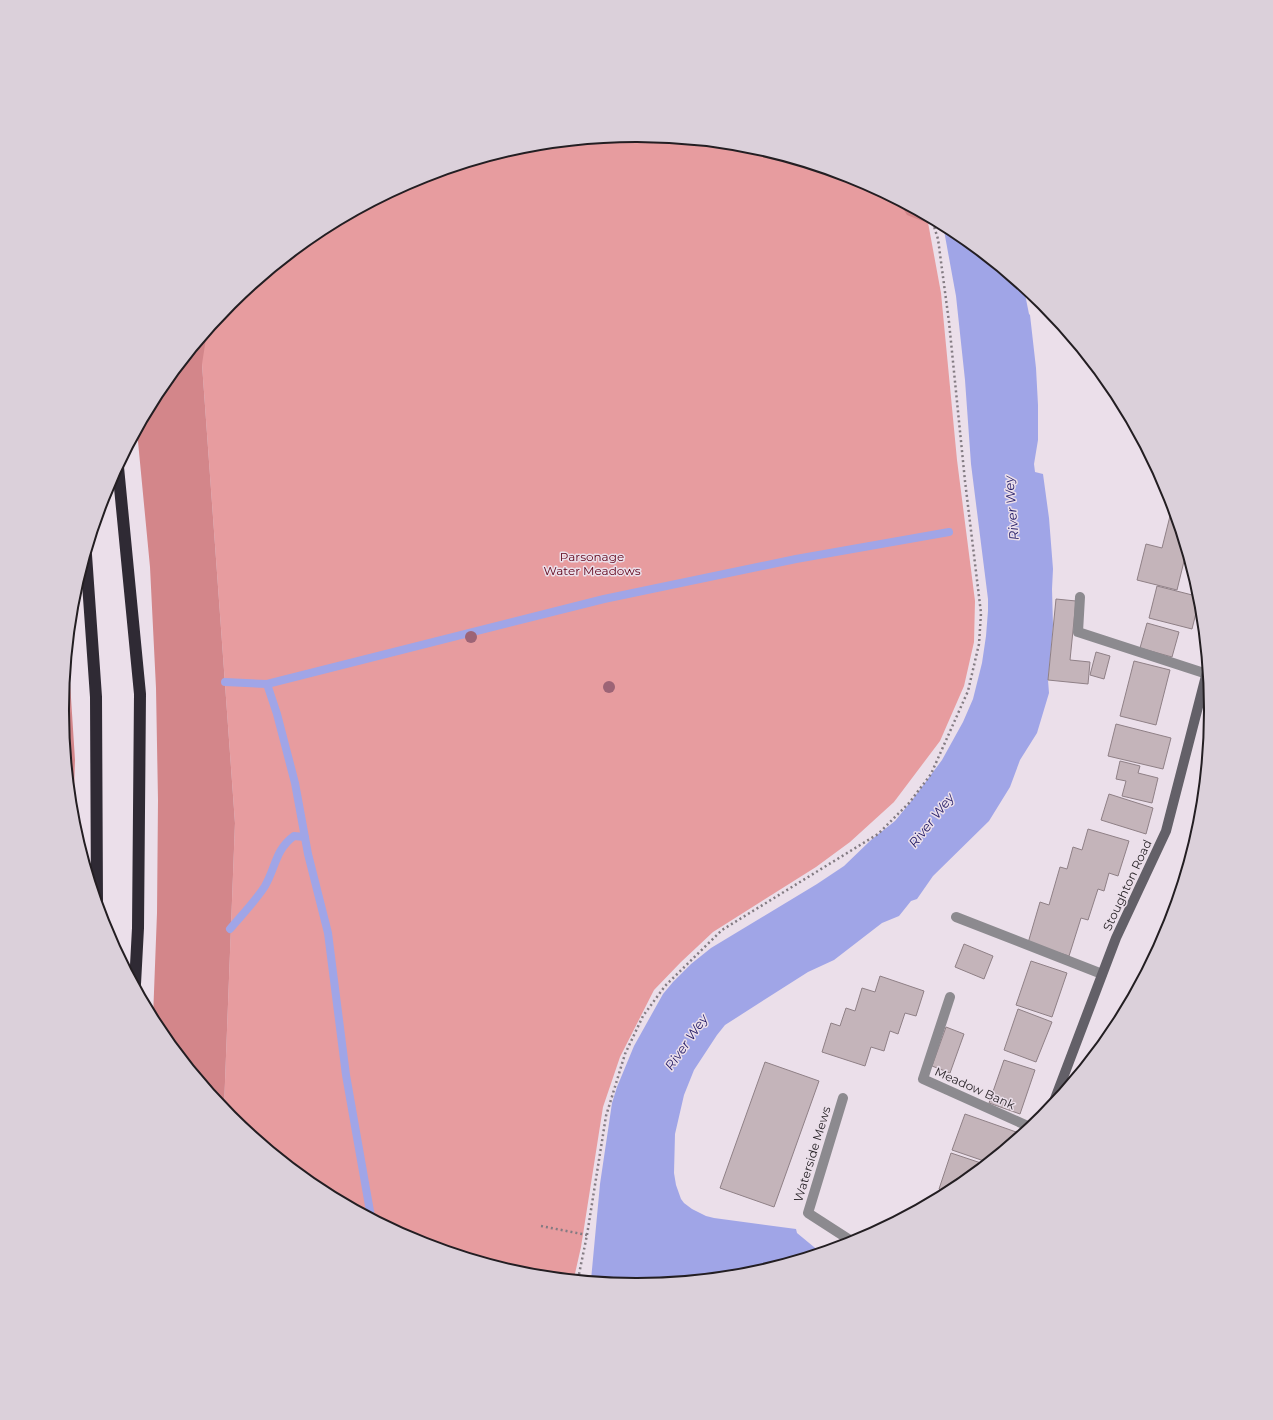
<svg xmlns="http://www.w3.org/2000/svg" width="1273" height="1420" font-family="Montserrat,sans-serif">
	<style>
		.green { fill: #e79c9f }
		.forest { fill: #d3868a }
		.water { fill: #a0a5e7 }
		.lines { fill: none; stroke-linecap: round; stroke-linejoin: round }
		.stream { stroke: #a0a5e7; stroke-width: 8 }
		.building { fill: #c4b4ba; stroke: #8f8086 }
		.path { stroke: #837b82; stroke-width: 2.5; stroke-dasharray: 2 3; stroke-linecap: butt }
		.lane { stroke: #8c8a8f; stroke-width: 10 }
		.street { stroke: #8c8a8f; stroke-width: 10 }
		.secondary { stroke: #636068; stroke-width: 10 }
		.highway { stroke: #2f2a34; stroke-width: 12 }
		.tree { fill: #9d6476 }
		.labels { text-anchor: middle; dominant-baseline: central; stroke-width: 3; stroke-linejoin: round; paint-order: stroke }
		.park-label { font-size: 12px; fill: #5e0017; stroke: #ebdfea }
		.street-label { font-size: 12px; fill: #231e22; stroke: #ebdfea }
		.water-label { font-size: 13px; font-style: italic; fill: #231b66; stroke: #ebdfea }
		.rim { fill: none; stroke: #231e22; stroke-width: 2 }
	</style>
	<rect width="100%" height="100%" fill="#ebdfea"/>
	<path class="green" d="M637 136 749 147 857 179 927 217 941 293 957 460 975 601 974 642 964 686 940 741 894 802 850 842 816 867 713 932 681 962 654 990 620 1057 603 1107 581 1247 574 1278 524 1273 416 1241 317 1188 230 1116 224 1108 235 823 202 364 198 344 230 304 318 232 417 179 525 146Z"/>
	<path class="forest" d="M899 202 927 217 930 224 907 215Z
		M207 332 202 364 235 823 224 1108 159 1029 153 1018 157 913 158 800 156 688 150 567 137 431 159 391Z
		M68 651 75 760 73 821 62 710Z"/>
	<path class="water" d="M943 225 956 232 1024 289 1029 314 1030 315 1036 368 1038 405V440L1034 464 1035 472 1043 474 1049 518 1053 569 1052 589 1053 626 1048 680 1049 693 1037 733 1020 760 1010 787 989 821 933 876 917 899 911 901 899 916 882 923 834 960 808 972 725 1025 717 1035 694 1070 684 1095 675 1134 674 1173 676 1185 681 1199 684 1203 692 1209 706 1216 714 1218 796 1229 797 1233 820 1252 748 1274 636 1284 591 1280 600 1184 612 1103 617 1087 634 1046 663 994 673 982 691 964 711 948 817 884 844 866 871 840 895 821 913 799 942 760 963 722 973 699 982 663 986 636 988 611V599L971 464 965 380 956 296Z"/>
	<g class="lines">
		<path class="stream" d="M225 682 267 684 604 599 796 559 949 532
			M267 684 277 714 295 783 308 854 328 933 346 1075 371 1217
			M230 929C241 916 257 899 265 886 276 867 275 850 294 836L305 837"/>
	</g>
	<path class="building" d="M1170 516 1176 518 1186 553 1177 590 1137 580 1146 544 1162 548Z
		M1157 586 1200 597 1192 629 1149 618Z
		M1056 599 1076 601 1070 660 1090 662 1088 684 1048 680Z
		M1147 623 1179 632 1172 657 1140 648Z
		M1096 652 1110 656 1104 679 1090 675Z
		M1134 661 1170 670 1156 725 1120 716Z
		M1116 724 1171 738 1163 769 1108 756Z
		M1120 761 1140 766 1138 773 1158 778 1152 803 1122 796 1126 781 1116 779Z
		M1109 794 1153 808 1146 834 1101 820Z
		M1088 829 1129 841 1118 876 1109 873 1104 891 1098 889 1088 920 1081 918 1069 956 1028 943 1040 902 1049 905 1060 867 1067 869 1073 847 1082 850Z
		M964 944 993 956 984 979 955 967Z
		M1031 961 1067 973 1052 1017 1016 1005Z
		M880 976 924 991 916 1016 905 1013 898 1034 890 1031 884 1051 871 1047 865 1066 822 1052 831 1023 840 1026 846 1008 855 1011 862 988 875 992Z
		M1018 1009 1052 1022 1036 1062 1004 1050Z
		M946 1027 964 1034 950 1073 932 1066Z
		M1004 1060 1035 1070 1020 1114 989 1103Z
		M765 1062 819 1081 774 1207 720 1188Z
		M965 1114 1019 1133 1018 1137 987 1162 952 1150Z
		M951 1153 984 1164 955 1188 948 1192 939 1189Z"/>
	<g class="lines">
		<path class="path" d="M541 1226 587 1235
			M578 1279 587 1235 606 1116 625 1054 643 1016 665 986 722 930 878 834 909 803 931 774 968 691 979 644 981 613 965 481 949 322 938 239 932 220"/>
		<path class="lane" d="M1080 597 1078 632 1207 674
			M956 917 1102 974"/>
		<path class="street" d="M950 997 923 1079 1030 1127
			M843 1098 808 1213 853 1242"/>
		<path class="secondary" d="M1053 1104 1116 938 1166 831 1207 672"/>
		<path class="highway" d="M118 467 140 694 138 928 135 984
			M86 555 96 697 97 902"/>
	</g>
	<g class="tree">
		<circle cx="471" cy="637" r="6"/>
		<circle cx="609" cy="687" r="6"/>
	</g>
	<g class="labels">
		<g class="park-label">
			<text x="592" y="556">Parsonage<tspan x="592" dy="14">Water Meadows</tspan></text>
		</g>
		<g class="street-label">
			<text transform="translate(1127 885) rotate(-65)">Stoughton Road</text>
			<text transform="translate(975 1088) rotate(24)">Meadow Bank</text>
			<text transform="translate(812 1154) rotate(-73)">Waterside Mews</text>
		</g>
		<g class="water-label">
			<text transform="translate(1011 508) rotate(-95)">River Wey</text>
			<text transform="translate(931 820) rotate(-52)">River Wey</text>
			<text transform="translate(686 1042) rotate(-55)">River Wey</text>
		</g>
	</g>
	<path d="M0 0H1273V1420H0ZM636 142H637A567 567 0 0 1 1204 709V711A567 567 0 0 1 637 1278H636A567 567 0 0 1 69 711V709A567 567 0 0 1 636 142Z" fill="#dbd0da" fill-rule="evenodd"/>
	<path class="rim" d="M636 142H637A567 567 0 0 1 1204 709V711A567 567 0 0 1 637 1278H636A567 567 0 0 1 69 711V709A567 567 0 0 1 636 142Z"/>
</svg>
